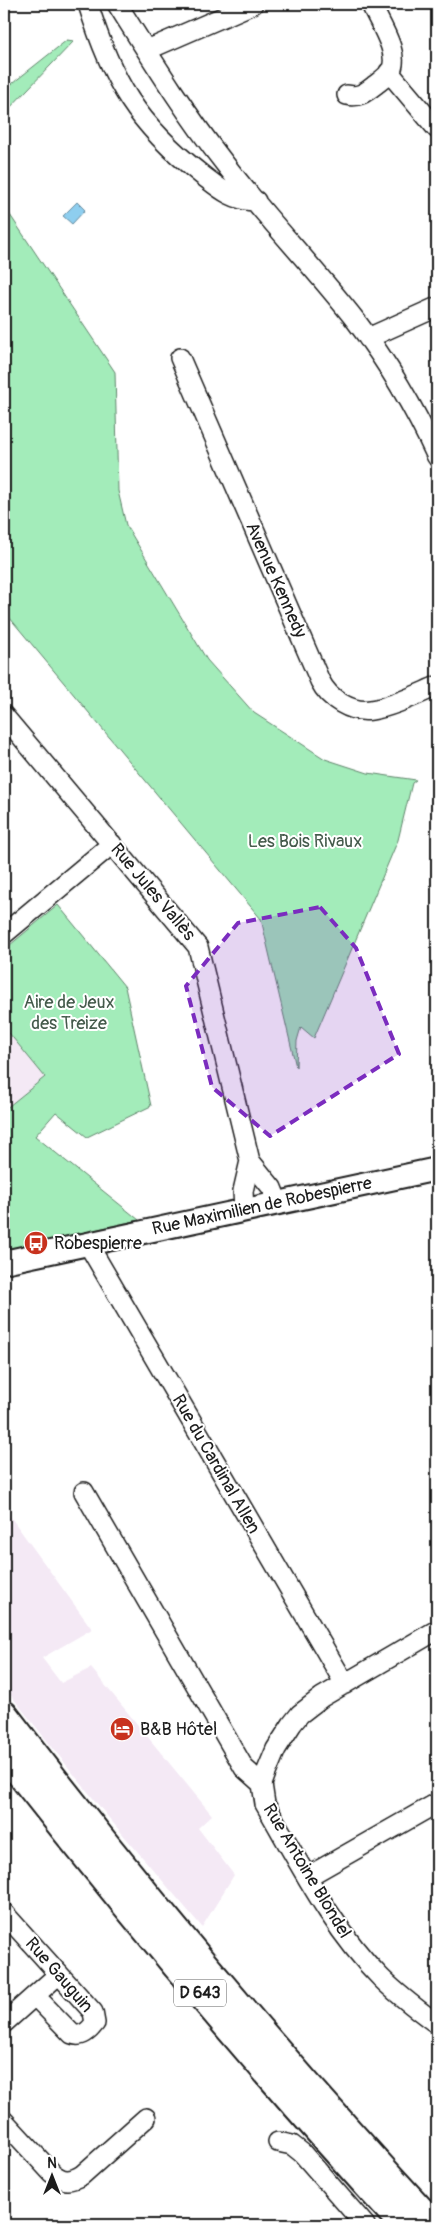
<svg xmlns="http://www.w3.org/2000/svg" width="441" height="2229" font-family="Pangolin,sans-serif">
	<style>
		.built { fill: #f4e9f5 }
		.green { fill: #a3ecba; stroke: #60846b }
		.water { fill: #8eceef; stroke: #60879b }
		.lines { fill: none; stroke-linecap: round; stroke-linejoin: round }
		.minor-casing { stroke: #1c1c1c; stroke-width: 22 }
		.major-casing { stroke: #1c1c1c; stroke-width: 26 }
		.highway-casing { stroke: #1c1c1c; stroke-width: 30 }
		.minor { stroke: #fff; stroke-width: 19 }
		.major { stroke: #fff; stroke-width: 22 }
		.highway { stroke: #fff; stroke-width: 26 }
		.marked { fill: #7b2cbf; fill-opacity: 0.2; stroke: #7b2cbf; stroke-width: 4; stroke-dasharray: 10 6; stroke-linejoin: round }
		.labels { text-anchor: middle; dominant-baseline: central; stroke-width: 4; stroke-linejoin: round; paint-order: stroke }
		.shield { fill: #fff; stroke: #606060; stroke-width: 1 }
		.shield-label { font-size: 16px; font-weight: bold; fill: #1c1c1c }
		.street-label { font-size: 18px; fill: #1c1c1c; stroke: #fff }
		.park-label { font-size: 18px; fill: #445a4b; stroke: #fff }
		.poi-label { font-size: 18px; fill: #1c1c1c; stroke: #fff; text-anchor: start }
	</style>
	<rect width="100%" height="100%" fill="#fff"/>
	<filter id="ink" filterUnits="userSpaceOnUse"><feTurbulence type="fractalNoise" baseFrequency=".02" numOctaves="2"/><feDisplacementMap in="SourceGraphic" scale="10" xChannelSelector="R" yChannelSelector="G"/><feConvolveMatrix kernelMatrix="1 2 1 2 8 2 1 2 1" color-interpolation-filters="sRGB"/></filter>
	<g filter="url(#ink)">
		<path class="built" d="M4 1027 45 1077 4 1110Z
			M4 1508 92 1629 42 1658 61 1683 91 1668 212 1815 198 1828 234 1875 202 1927 108 1817 4 1687Z"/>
		<path class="green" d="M67 40 74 41 4 114V90Z
			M4 206 115 372 118 491 126 525 207 660 254 713 325 759 368 773 416 780 412 783 398 840 314 1038 301 1027 297 1041 296 1067 261 919 4 611Z
			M58 905 125 987 151 1106 87 1137 56 1112 35 1136 139 1220 4 1250V1110L45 1077 4 1027V950Z"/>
		<path class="water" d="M77 202 85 210 72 224 63 216Z"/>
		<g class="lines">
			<g class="minor-casing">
				<path id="minor" d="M88 4C112 82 137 124 202 175 219 188 233 201 256 201
					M117 4C151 58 185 113 225 164 266 218 314 267 356 321 388 363 415 409 437 457
					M147 50 253 4
					M389 72 437 129
					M347 95C359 98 366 92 375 85 380 81 386 77 390 72 402 55 378 21 371 4
					M368 338 437 307
					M180 358 320 681C329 699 351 713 371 710 392 707 418 694 437 686
					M4 716 198 947 250 1161 272 1188 278 1203
					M4 934 112 844
					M244 1210 243 1191 250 1161
					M88 1244 345 1684
					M84 1492 244 1768 262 1784
					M437 1630 322 1697 300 1714 292 1724 276 1749 266 1773 262 1784 265 1804C300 1864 332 1929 381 1978 398 1995 418 2010 437 2024
					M307 1877 437 1803
					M4 1913 93 2012 95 2023C89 2031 82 2038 72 2034L35 1996
					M4 2023 59 1974
					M4 2121 52 2173C63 2182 70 2182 82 2175L146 2118
					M278 2142 292 2145 302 2153 365 2225"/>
			</g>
			<g class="major-casing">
				<path id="major" d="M4 1262 437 1169"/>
			</g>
			<g class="highway-casing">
				<path id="highway" d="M4 1714C139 1890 283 2062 435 2225
					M4 1754C131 1916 264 2074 403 2225"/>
			</g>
			<use href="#minor" class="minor"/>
			<use href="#major" class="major"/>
			<use href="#highway" class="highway"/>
		</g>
	</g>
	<path class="marked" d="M320 907 356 948 399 1054 270 1136 212 1087 186 986 238 923Z"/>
	<defs>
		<g id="bus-disc" transform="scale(1.25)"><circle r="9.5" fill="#c8321e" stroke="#fff"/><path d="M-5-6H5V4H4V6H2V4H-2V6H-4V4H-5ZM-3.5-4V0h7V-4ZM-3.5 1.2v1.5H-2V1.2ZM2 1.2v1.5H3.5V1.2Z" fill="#fff"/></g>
		<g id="hotel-disc" transform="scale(1.25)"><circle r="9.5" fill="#c8321e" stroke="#fff"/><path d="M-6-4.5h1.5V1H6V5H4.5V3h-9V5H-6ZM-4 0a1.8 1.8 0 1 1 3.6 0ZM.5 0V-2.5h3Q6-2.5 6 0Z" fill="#fff"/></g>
	</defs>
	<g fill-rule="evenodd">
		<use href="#bus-disc" x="36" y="1243"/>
		<use href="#hotel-disc" x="122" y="1729"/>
	</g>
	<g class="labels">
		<rect class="shield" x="174" y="1979.5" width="52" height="27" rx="4"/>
		<g class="shield-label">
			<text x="200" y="1993">D 643</text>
		</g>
		<g class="street-label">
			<text transform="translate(276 580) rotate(66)">Avenue Kennedy</text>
			<text transform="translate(153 892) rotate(50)">Rue Jules Vallès</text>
			<text transform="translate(262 1206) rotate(-12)">Rue Maximilien de Robespierre</text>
			<text transform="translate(216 1464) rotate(60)">Rue du Cardinal Allen</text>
			<text transform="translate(307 1871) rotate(59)">Rue Antoine Blondel</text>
			<text transform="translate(59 1975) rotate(49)">Rue Gauguin</text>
		</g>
		<g class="park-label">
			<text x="305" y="841">Les Bois Rivaux</text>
			<text x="69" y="1002">Aire de Jeux<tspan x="69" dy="21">des Treize</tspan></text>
		</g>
		<g class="poi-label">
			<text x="54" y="1243">Robespierre</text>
			<text x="140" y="1729">B&amp;B Hôtel</text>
		</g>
	</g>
	<rect width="441" height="2229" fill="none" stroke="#fff" stroke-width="20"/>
	<rect x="10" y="10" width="421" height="2209" fill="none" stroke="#1c1c1c" stroke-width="2" filter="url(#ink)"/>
	<g transform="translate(52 2176)" stroke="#ffffff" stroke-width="4" paint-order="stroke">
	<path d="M0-4L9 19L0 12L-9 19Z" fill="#1c1c1c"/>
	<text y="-8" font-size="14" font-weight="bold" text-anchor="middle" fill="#1c1c1c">N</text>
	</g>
</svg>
